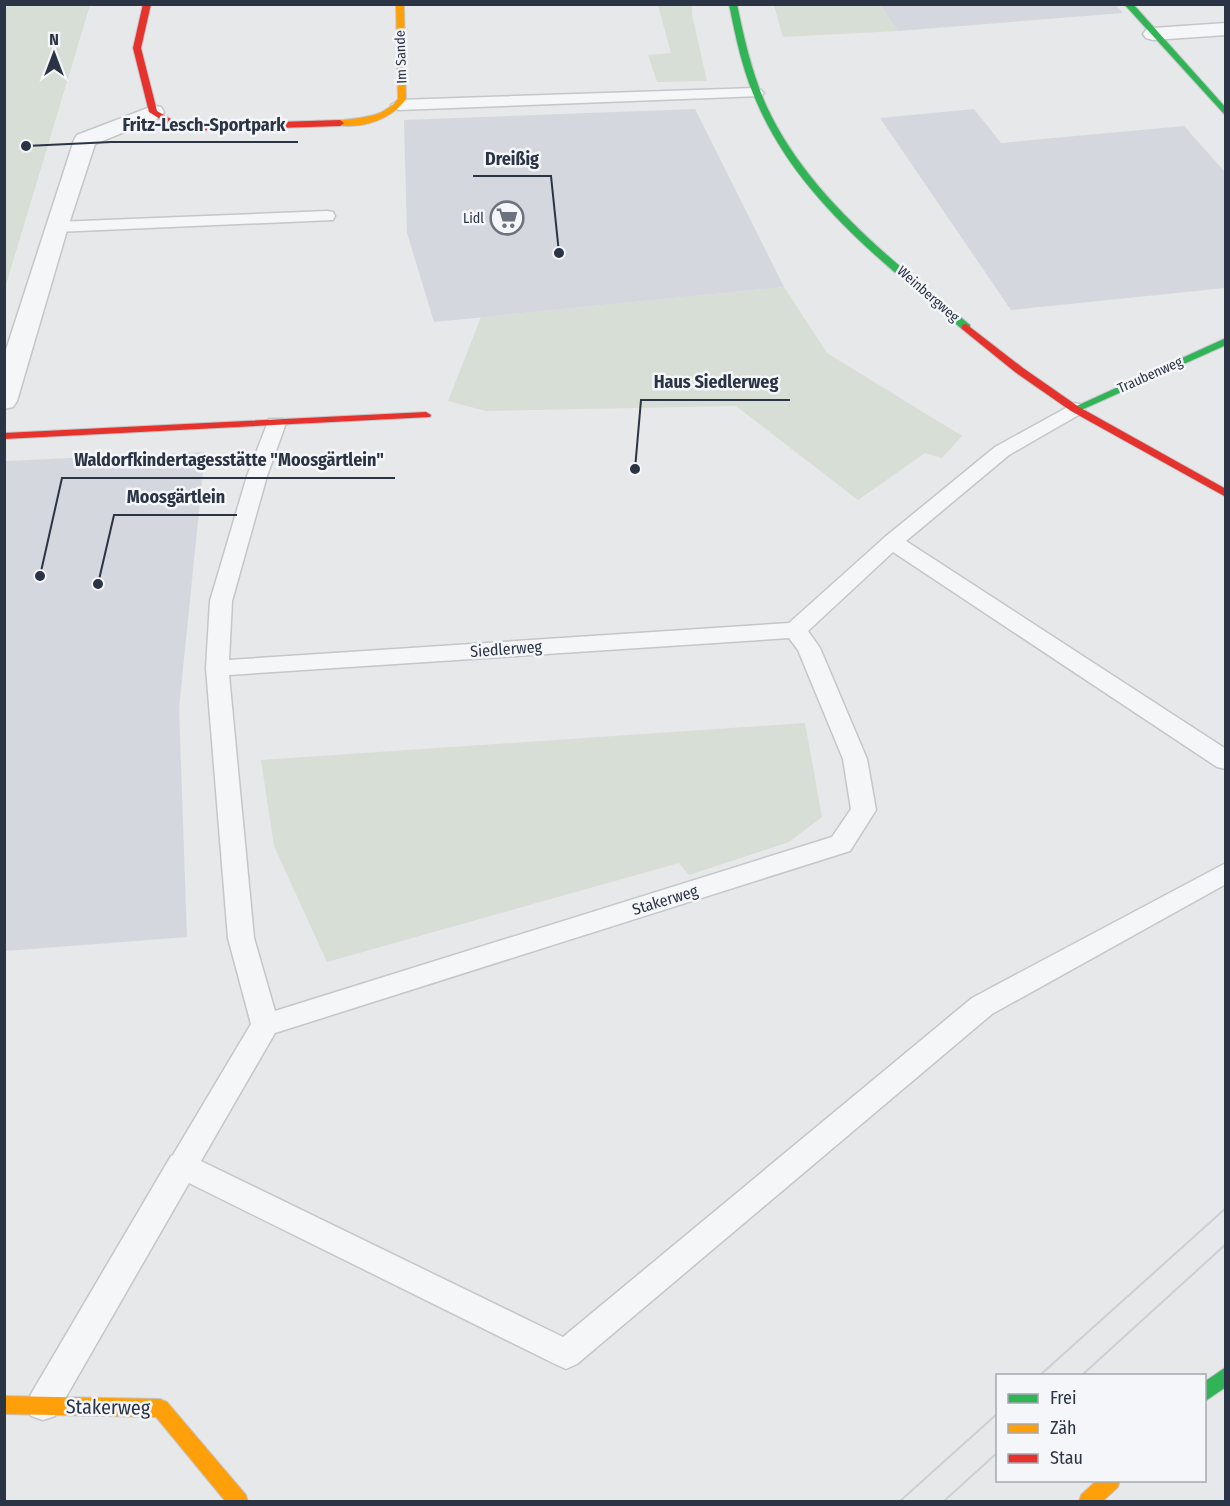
<svg xmlns="http://www.w3.org/2000/svg" width="1230" height="1506" font-family="'Fira Sans Condensed',sans-serif">
	<style>
		.built { fill: #d4d7dd }
		.green { fill: #d6ded6 }
		.lines { fill: none; stroke-linecap: round; stroke-linejoin: round }
		.lane-casing { stroke: #c4c6c8; stroke-width: 3 }
		.street-casing { stroke: #c4c6c8; stroke-width: 3 }
		.fast-casing { stroke: #c4c6c8; stroke-width: 2 }
		.slow-casing { stroke: #c4c6c8; stroke-width: 2 }
		.jam-casing { stroke: #c4c6c8; stroke-width: 2 }
		.lane { fill: #f5f6f7; fill-rule: evenodd }
		.street { fill: #f5f6f7; fill-rule: evenodd }
		.fast { fill: #30b455; fill-rule: evenodd }
		.slow { fill: #ff9f0a; fill-rule: evenodd }
		.jam { fill: #e5322d; fill-rule: evenodd }
		.tram { stroke: #cecfd2; stroke-width: 2 }
		.labels { text-anchor: middle; dominant-baseline: central; stroke-width: 5; stroke-linejoin: round; paint-order: stroke }
		.far-street-label { font-size: 14px; fill: #2b3445; stroke: #f4f6f9 }
		.far-poi-label { font-size: 14px; fill: #2b3445; stroke: #f4f6f9; text-anchor: end }
		.street-label { font-size: 16px; fill: #2b3445; stroke: #f4f6f9 }
		.near-street-label { font-size: 20px; fill: #2b3445; stroke: #f4f6f9 }
		.leader { fill: none; stroke: #2b3445; stroke-width: 2 }
		.callout-dot { fill: #2b3445; stroke: #f4f6f9; stroke-width: 2 }
		.callout-label { font-size: 18px; text-anchor: middle; font-weight: bold; fill: #2b3445; stroke: #f4f6f9; stroke-width: 5; stroke-linejoin: round; paint-order: stroke }
	</style>
	<rect width="100%" height="100%" fill="#e6e8ea"/>
	<path class="built" d="M1115 4 1123 13 898 31 880 5Z
		M695 109 784 287 434 322 407 233 404 120Z
		M974 109 1001 143 1184 126 1225 172V288L1011 310 880 118Z
		M205 452 179 708 187 937 5 951V461Z"/>
	<path class="green" d="M5 4 90 5 5 288 4 5Z
		M658 5H692V15L707 81 657 82 648 55 671 53Z
		M774 5H880L898 31 783 37Z
		M784 287 827 353 962 436 942 458 925 453 858 500 736 406 486 411 448 401 481 317Z
		M805 723 822 817 789 842 689 875 679 863 327 962 274 846 261 760Z"/>
	<g class="lines">
		<g class="lane-casing">
			<path id="lane" d="M756 88 761 90 764 93 761 96 399 110 391 105 399 100Z
				M327 211 333 212 335 216 333 220 56 232 50 231 48 227 50 223 56 222Z
				M1075 403 1082 405 1085 409 1082 413 1009 455 906 541 1226 749V769L1217 767 893 552 808 631 820 648 867 759 876 810 850 851 275 1033 201 1161 563 1337 972 998 1226 863V884L992 1014 577 1364 566 1369 555 1364 189 1183 55 1416 43 1420 31 1416 27 1405 31 1394 171 1156 173 1155 251 1024 228 938 206 668 210 601 247 476 269 419H283L286 423 267 476 232 601 229 660 789 623 885 537 995 447ZM789 638 798 650 843 759 851 809 832 837 275 1011 254 938 229 675Z"/>
		</g>
		<g class="street-casing">
			<path id="street" d="M1226 23V35L1153 40 1146 38 1143 34 1146 30 1153 28Z
				M153 106 161 107 164 112 161 117 95 144 68 227 17 401 13 407 4 409V356L74 140 77 135Z"/>
		</g>
		<g class="fast-casing">
			<path id="fast" d="M729 4H737C744 39 752 73 766 105 808 197 895 262 970 325V329H962C886 265 799 199 758 105 743 73 736 39 729 4Z
				M1124 4H1133L1226 108V116Z
				M1226 338V345L1079 411H1071L1070 409Z
				M1226 1367V1387L1204 1402V1382Z"/>
		</g>
		<g class="slow-casing">
			<path id="slow" d="M396 4H404L406 99C391 120 362 129 337 125V121C360 117 382 119 398 99Z
				M4 1396 160 1399 167 1402 246 1495 248 1502H226L156 1417 4 1414Z
				M1097 1480H1120L1118 1487 1102 1502H1079L1081 1495Z"/>
		</g>
		<g class="jam-casing">
			<path id="jam" d="M143 4H151L141 48 157 111 181 125 340 120 344 123 340 126 179 131 149 112 133 48Z
				M966 324 1023 368 1079 407 1226 489V497L1071 411 1015 372 962 329V325Z
				M426 412 431 415 430 417 4 439V433Z"/>
		</g>
		<use href="#lane" class="lane"/>
		<use href="#street" class="street"/>
		<use href="#fast" class="fast"/>
		<use href="#slow" class="slow"/>
		<use href="#jam" class="jam"/>
		<path class="tram" d="M1039 1376 1226 1208
			M1081 1376 1226 1244
			M899 1502 998 1413
			M943 1502 998 1452"/>
	</g>
	<defs>
		<g id="supermarket-ring" transform="scale(1.725)"><circle r="9.5" fill="#f4f6f9" stroke="#6c737f" stroke-width="1.5"/><path d="M-6-5.5h2.5l.6 2H6L4.5 2H-2.5L-4.4-4H-6ZM-1.5 3.2a1.3 1.3 0 1 0 .1 0ZM3 3.2a1.3 1.3 0 1 0 .1 0Z" fill="#6c737f"/></g>
	</defs>
	<g fill-rule="evenodd">
		<use href="#supermarket-ring" x="507" y="218"/>
	</g>
	<g class="labels">
		<g class="far-street-label">
			<text transform="translate(401 57) rotate(-92)">Im Sande</text>
			<text transform="translate(928 294) rotate(41)">Weinbergweg</text>
			<text transform="translate(1150 375) rotate(-24)">Traubenweg</text>
		</g>
		<g class="far-poi-label">
			<text x="484" y="218">Lidl</text>
		</g>
		<g class="street-label">
			<text transform="translate(506 649) rotate(-4)">Siedlerweg</text>
			<text transform="translate(665 900) rotate(-17)">Stakerweg</text>
		</g>
		<g class="near-street-label">
			<text transform="translate(108 1407) rotate(1)">Stakerweg</text>
		</g>
	</g>
	<path class="leader" d="M26 146L111 142H298M559 253L551 176H473M635 469L641 400H790M40 576L62 478H395M98 584L114 515H237"/>
	<g class="callout-dot">
		<circle cx="26" cy="146" r="6"/>
		<circle cx="559" cy="253" r="6"/>
		<circle cx="635" cy="469" r="6"/>
		<circle cx="40" cy="576" r="6"/>
		<circle cx="98" cy="584" r="6"/>
	</g>
	<g class="callout-label">
		<text x="204" y="131">Fritz-Lesch-Sportpark</text>
		<text x="512" y="165">Dreißig</text>
		<text x="716" y="388">Haus Siedlerweg</text>
		<text x="229" y="466">Waldorfkindertagesstätte "Moosgärtlein"</text>
		<text x="176" y="503">Moosgärtlein</text>
	</g>
	<rect width="1230" height="1506" fill="none" stroke="#2b3445" stroke-width="12"/>
	<rect x="996" y="1374" width="210" height="108" fill="#f4f6f9" stroke="#a4a8b1" stroke-width="1.5"/>
	<rect x="1008" y="1394" width="30" height="9" fill="#30b455" stroke="#a4a8b1" stroke-width="1.5"/>
	<text x="1050" y="1404" font-size="18" fill="#2b3445">Frei</text>
	<rect x="1008" y="1424" width="30" height="9" fill="#ff9f0a" stroke="#a4a8b1" stroke-width="1.5"/>
	<text x="1050" y="1434" font-size="18" fill="#2b3445">Zäh</text>
	<rect x="1008" y="1454" width="30" height="9" fill="#e5322d" stroke="#a4a8b1" stroke-width="1.5"/>
	<text x="1050" y="1464" font-size="18" fill="#2b3445">Stau</text>
	<g transform="translate(54 54)" stroke="#f4f6f9" stroke-width="4.5" paint-order="stroke">
	<path d="M0-4.5L10 22L0 15L-10 22Z" fill="#2b3445"/>
	<text y="-9" font-size="16" font-weight="bold" text-anchor="middle" fill="#2b3445">N</text>
	</g>
</svg>
